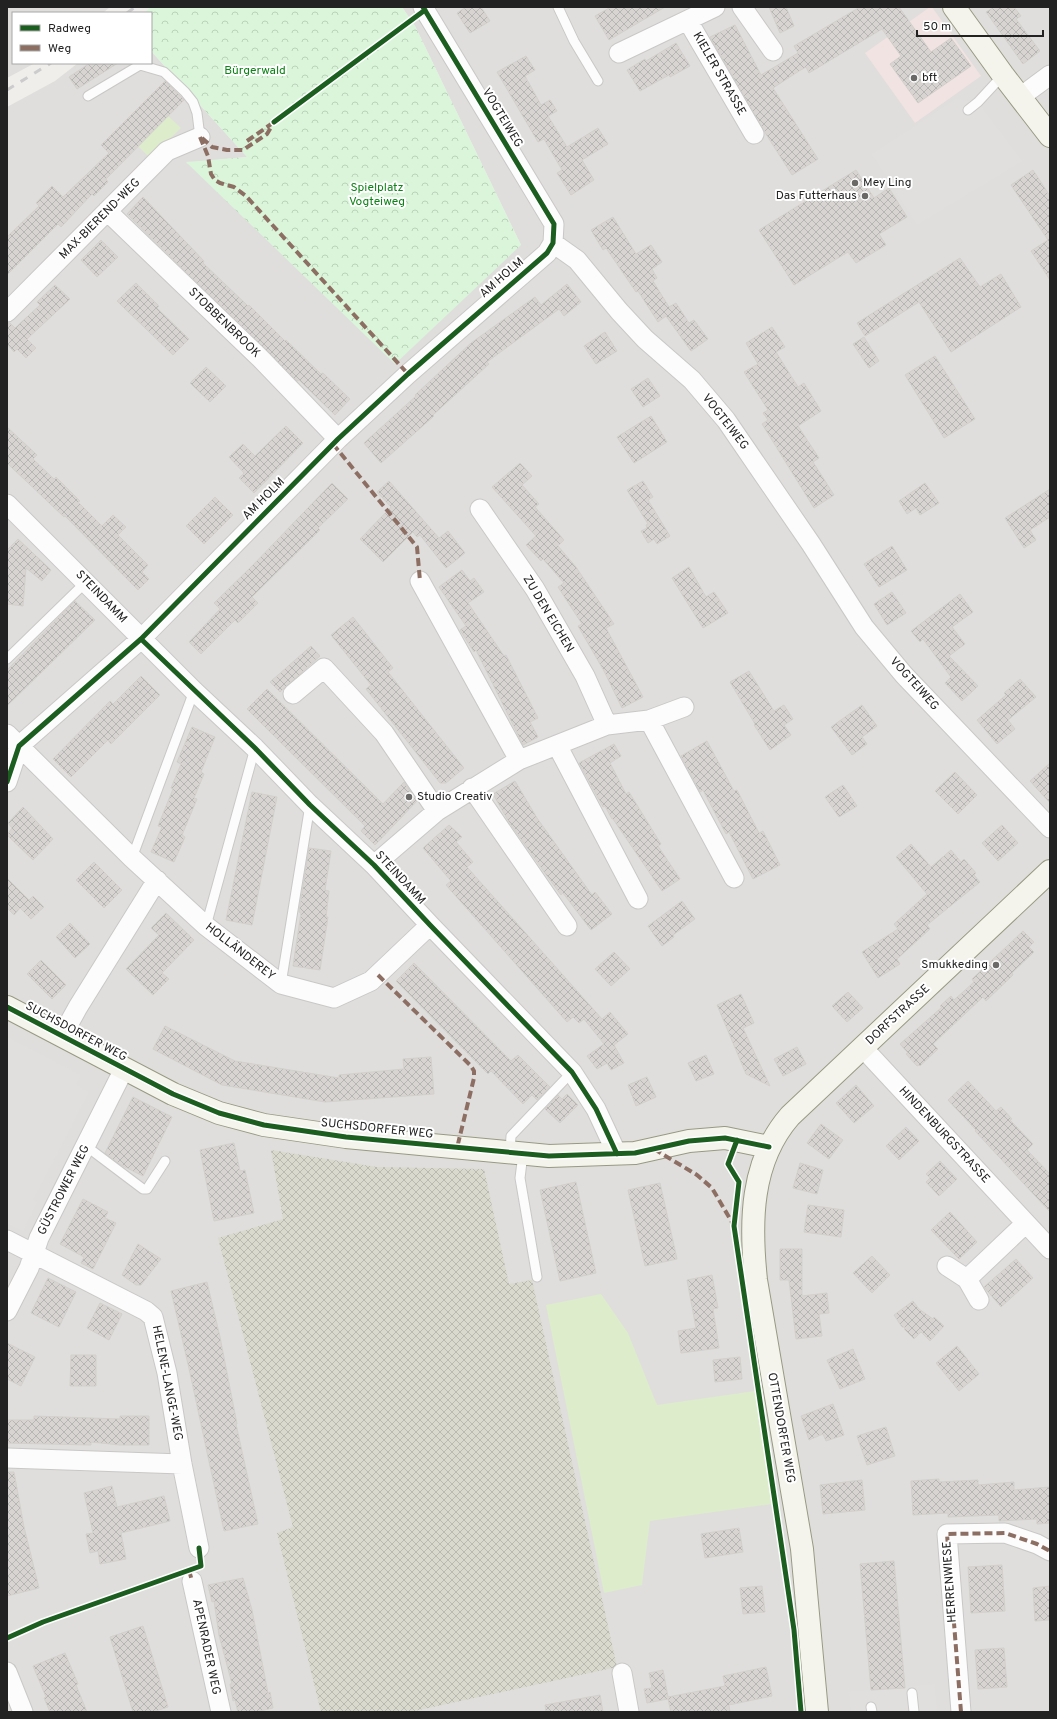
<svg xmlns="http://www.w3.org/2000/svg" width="1057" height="1719" font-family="Overpass,sans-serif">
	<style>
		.residential { fill: #dfdedc }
		.commercial { fill: #f1e3e1 }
		.construction { fill: url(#construction-cross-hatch) }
		.grass { fill: #ddeccb }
		.park { fill: url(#park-crowns) }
		.parking { fill: #e0dfde }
		.building { fill: url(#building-cross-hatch); stroke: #d3d0cc }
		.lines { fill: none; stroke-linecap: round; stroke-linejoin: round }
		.lane-casing { stroke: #c9c8c7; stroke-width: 11 }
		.street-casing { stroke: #c9c8c7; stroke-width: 21 }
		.secondary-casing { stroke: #999a82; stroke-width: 24 }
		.lane { stroke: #fdfcfc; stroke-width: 9 }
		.street { stroke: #fdfcfc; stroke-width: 19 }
		.secondary { stroke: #f4f4ed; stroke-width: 22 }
		.rail { stroke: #ccc; stroke-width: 3; stroke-dasharray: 8 8; stroke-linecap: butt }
		.quiet { stroke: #8d6e63; stroke-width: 4; stroke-dasharray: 8 4; stroke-linecap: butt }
		.cycleway-casing { stroke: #fff; stroke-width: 8 }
		.cycleway { stroke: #1b5e20; stroke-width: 5 }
		.poi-dot { fill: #6a6968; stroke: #fff; stroke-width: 1.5 }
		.labels { text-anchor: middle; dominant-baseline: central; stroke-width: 4; stroke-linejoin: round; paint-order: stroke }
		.park-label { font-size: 12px; fill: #0c8416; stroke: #fff }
		.street-label { font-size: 12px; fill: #222; stroke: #fff }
		.poi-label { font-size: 12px; fill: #222; stroke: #fff; text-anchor: start }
	</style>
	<defs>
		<pattern id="construction-cross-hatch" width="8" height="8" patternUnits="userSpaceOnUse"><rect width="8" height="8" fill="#d9d9cd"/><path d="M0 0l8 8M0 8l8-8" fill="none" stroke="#babab0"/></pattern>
		<pattern id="park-crowns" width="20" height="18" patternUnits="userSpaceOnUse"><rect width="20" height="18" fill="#daf5da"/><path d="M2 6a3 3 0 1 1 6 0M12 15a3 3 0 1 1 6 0" fill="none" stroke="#bbd2bb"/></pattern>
		<pattern id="building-cross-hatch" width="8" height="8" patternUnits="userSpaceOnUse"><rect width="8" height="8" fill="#d7d4d2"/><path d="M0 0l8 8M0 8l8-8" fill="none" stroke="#b8b6b4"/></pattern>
	</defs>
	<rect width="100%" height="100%" fill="#f0eeeb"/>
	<path class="residential" d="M7 7H110L103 13H13V63H35L7 78Z
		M402 7H1050V1712H7V107L55 81 78 63H151V51L247 157 186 163 521 245 415 26Z"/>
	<path class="commercial" d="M930 7H932L981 76 915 123 865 53Z"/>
	<path class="construction" d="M271 1150 377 1167 484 1169 509 1284 532 1280 617 1667 410 1712H321L277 1533 293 1527 218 1238 283 1219Z"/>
	<path class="grass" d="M168 116 181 128 150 158 138 146Z
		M601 1294 628 1333 657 1405 755 1391 772 1504 650 1521 642 1585 604 1593 546 1305Z"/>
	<path class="park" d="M151 7H402L415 26 521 245 395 364 186 162 247 157 151 51V13H144Z"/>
	<path class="parking" d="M956 99 978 102 1022 161 917 225 872 154Z
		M7 1037 81 1075 76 1085 89 1092 33 1200 37 1202 23 1231 7 1223Z
		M935 1684 937 1712H851L849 1692Z"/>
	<path class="building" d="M466 7H481L490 21 470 33 457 13Z
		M611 7H665L609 40 595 16Z
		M769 7H786L794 26 780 33Z
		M860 7H899L931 52 951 38 971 66 918 103 890 64 901 56 882 29 809 73 806 67 799 71 773 88 818 159 792 175 764 131 710 37 735 25 761 75 798 53 794 46Z
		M994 7H1014L1021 16 1016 19 1040 51 1023 64 986 12Z
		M676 43 690 66 670 77 669 75 640 91 627 70 645 59 646 61Z
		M526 56 535 70 525 76 541 105 550 100 557 111 548 116 567 147 598 128 608 144 582 160 594 180 571 195 557 173 562 170 544 139 538 142 497 72Z
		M90 63H118L77 89 69 77Z
		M165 81 184 100 106 179 108 182 94 196 92 194 61 227 58 224 7 275V237L39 206 36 203 52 186 63 197 109 153 101 145Z
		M856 170 874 198 889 188 907 217 879 234 886 245 856 263 848 252 794 285 759 230Z
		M1033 170 1050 196V280L1031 251 1048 240 1011 185Z
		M143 197 204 261 203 263 248 306 249 305 285 341 286 340 321 374 323 373 350 399 335 415 299 380 297 381 127 214Z
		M613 217 636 254 651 245 662 262 652 269 657 278 653 281 669 307 676 303 689 323 694 320 708 339 691 351 666 316 658 322 638 291 636 292 606 248 603 250 591 230Z
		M101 240 118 257 97 277 81 260Z
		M960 258 980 287 1001 274 1021 307 951 352 919 302 865 336 857 323Z
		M136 283 159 306 157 308 189 339 173 355 117 301Z
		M567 284 581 302 564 316 559 309 487 362 489 364 433 415 434 416 381 463 364 443 416 396 415 395 471 343 535 297 541 305Z
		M55 285 70 299 27 339 36 348 26 358 17 349 14 352 7 344V323H10L15 328 40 305 37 302Z
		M772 327 785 347 776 352 798 387 804 383 821 411 798 426 819 458 813 462 834 495 814 508 762 424 768 420 763 413 768 410 744 372 758 364 746 343Z
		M605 332 617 351 596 364 584 346Z
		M864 337 879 361 869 368 853 344Z
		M935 356 975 419 944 438 905 375Z
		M206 367 226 386 210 402 190 383Z
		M648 378 660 396 643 407 631 389Z
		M651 416 667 442 634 463 617 437Z
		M286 426 303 443 254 493 239 478 244 473 229 457 243 444 255 456Z
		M7 427 37 455 33 459 54 479 56 477 80 501 78 502 102 526 113 515 126 527 118 535 148 565 142 572 149 579 138 590 65 516 64 517 7 463Z
		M520 463 532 476 522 485 539 504 535 507 564 540 558 546 576 567 614 624 606 628 643 697 622 708 604 671 578 626 582 624 558 587 564 583 543 559 541 561 526 545 536 536 492 487Z
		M389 481 439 538 448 531 465 553 446 568 420 535 417 537 413 532 383 562 360 539 391 507 377 492Z
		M643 481 653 497 648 500 670 536 657 544 654 539 648 543 641 531 647 528 646 525 648 524 627 490Z
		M332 483 348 499 318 528 320 530 252 597 258 603 238 623 235 620 201 654 189 642 220 609 214 603 251 567Z
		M925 483 939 503 920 515 916 508 907 514 899 501Z
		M1050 489V517L1030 530 1036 540 1024 548 1005 518Z
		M215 497 233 515 204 544 186 526Z
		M18 539 51 570 42 581 26 568 23 606 7 604V550Z
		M892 546 907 570 879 587 864 564Z
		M689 567 706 597 714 592 728 613 703 628 672 578Z
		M462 570 470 581 474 578 484 592 468 603 504 656 506 655 538 718 530 722 538 737 523 745 476 650 474 652 460 630 466 626 439 587Z
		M892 592 906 613 887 625 874 604Z
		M960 594 973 612 952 627 965 644 949 656 978 686 962 701 945 683 951 677 923 639 920 642 911 631Z
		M75 601 95 620 7 706V670Z
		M353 617 393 668 388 672 464 768 446 783H440L366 689 371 685 331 635Z
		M311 646 320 656 280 692 270 682Z
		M749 671 774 711 784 705 793 719 784 725 791 735 770 750 754 725 755 724 730 682Z
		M141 676 160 695 111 744 108 740 71 777 53 759 110 701 113 704Z
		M1020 679 1036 697 1008 720 1015 729 997 744 977 720 1006 695 1004 693Z
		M267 689 383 804 404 782 417 801 375 845 361 831 365 826 247 709Z
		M862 705 877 726 862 737 867 744 852 755 831 727Z
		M192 727 215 737 201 772 204 774 194 798 197 799 182 835 185 837 174 862 151 852 162 827 158 826 173 789 171 788 181 764 177 762Z
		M707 741 734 791 737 790 759 833 763 831 780 865 753 879 729 832 726 834 703 790 700 792 681 756Z
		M614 744 621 756 610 763 626 794 629 792 661 844 658 846 680 879 662 891 613 819H612L605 806 603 807 579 763Z
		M1050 763V803L1030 781Z
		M955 772 977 795 958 814 935 791Z
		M515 781 537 818 592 895 595 892 612 914 591 930 563 893 561 895 547 876 509 822 493 794Z
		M843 785 857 806 839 817 825 797Z
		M252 792 277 797 252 925 226 920Z
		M23 807 53 839 33 860 7 835 12 828 8 823Z
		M449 825 462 837 456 842 473 862 467 867 602 1019 610 1012 628 1034 614 1045 624 1063 611 1070 607 1063 597 1069 587 1056 604 1044 584 1019 579 1023 573 1017 567 1022 446 885 451 881 423 848Z
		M1002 825 1018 843 998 861 982 843Z
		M911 844 931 867 951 850 961 862 964 859 976 873 974 875 980 882 927 925 930 929 897 959 900 964 878 978 862 952 898 929 894 924 927 894 896 857Z
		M309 848 331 851 325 890 329 891 326 917H328L320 970 293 966 301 913 299 912Z
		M94 862 122 890 104 908 76 880Z
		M7 878 29 900 33 896 44 907 31 919 20 908 14 915 7 908Z
		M682 901 695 919 673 935 674 937 662 946 648 926Z
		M166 913 194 940 162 973 169 979 153 995 126 969 159 935 151 928Z
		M70 923 90 944 75 958 56 937Z
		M1023 931 1034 942 1029 947 1034 952 1012 973 1013 975 986 1001 983 997 933 1044 938 1049 920 1066 919 1065 917 1066 906 1054 908 1053 900 1044 942 1007 940 1006 951 996 954 1000 974 982 972 979Z
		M614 952 630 969 611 986 595 969Z
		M41 960 66 985 52 999 27 974Z
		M414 963 511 1061 518 1055 550 1087 537 1100 532 1095 523 1104 491 1071 488 1074 396 981Z
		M848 992 863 1008 847 1022 832 1006Z
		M741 994 754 1023 743 1028 770 1086 746 1074 717 1005Z
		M165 1026 235 1061 339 1078V1075L404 1069 403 1059 431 1057 434 1094 325 1102 222 1085 153 1049Z
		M797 1047 806 1064 783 1076 774 1059Z
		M706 1055 714 1074 696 1081 688 1063Z
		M647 1077 656 1097 636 1106 628 1085Z
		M968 1081 996 1111 1001 1107 1012 1119 1010 1120 1033 1144 1027 1150 1050 1174V1212L975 1131 976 1130 948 1100Z
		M856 1085 874 1106 854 1123 836 1103Z
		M567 1094 578 1105 560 1123 545 1109 558 1095 562 1099Z
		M133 1097 172 1117 143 1176 119 1164 105 1153Z
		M821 1124 843 1140 829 1159 807 1143Z
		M906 1127 919 1141 899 1160 886 1146Z
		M234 1143 240 1171 245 1170 254 1213 214 1221 200 1150Z
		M940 1161 957 1179 939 1196 926 1182 930 1178 926 1174Z
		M800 1163 823 1170 817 1194 793 1188Z
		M576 1182 596 1273 560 1281 540 1190Z
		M660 1183 677 1259 645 1266 628 1190Z
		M83 1199 108 1212 105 1218 116 1223 93 1269 81 1263 84 1257 60 1244Z
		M808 1205 844 1210 841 1237 804 1232Z
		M950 1212 977 1242 959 1259 931 1230Z
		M138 1244 161 1259 141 1285H136L122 1275Z
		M780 1249H802V1296L827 1293 829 1313 819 1314 822 1336 796 1339 789 1280H780Z
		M872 1256 890 1275 872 1293 853 1273Z
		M1016 1259 1033 1278 1001 1307 984 1287Z
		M712 1275 718 1308 713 1309 719 1348 681 1353 678 1331 696 1328 687 1280Z
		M48 1278 76 1292 59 1327 31 1313Z
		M207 1282 220 1337 237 1424H236L258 1524 224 1531 188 1364 171 1291Z
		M913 1301 919 1309 933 1319 934 1317 944 1326 930 1341 921 1332 914 1339 905 1330 904 1327H902L894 1315Z
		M100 1303 122 1314 109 1340 87 1328Z
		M7 1343 35 1357 21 1386 7 1379Z
		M957 1346 979 1374 959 1391 936 1363Z
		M853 1349 865 1379 840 1389 827 1360Z
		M71 1355H96V1386H70Z
		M740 1357 742 1379 715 1382 713 1360Z
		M833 1404 844 1435 826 1441 823 1434 809 1440 801 1416Z
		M34 1416 120 1419V1416H149V1445H120L91 1442V1445L7 1443V1420H34Z
		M886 1427 895 1456 867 1465 857 1436Z
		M7 1472H14L24 1527 39 1588 7 1596Z
		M939 1479V1482L978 1480V1485L1014 1482V1490L1050 1487V1523L1037 1524V1519L999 1521V1515L948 1517V1513L913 1515 911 1481Z
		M862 1480 865 1510 823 1514 820 1485Z
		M112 1486 117 1507 164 1496 170 1521 121 1533 126 1559 100 1564 98 1551 90 1553 86 1534 93 1533 84 1493Z
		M739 1528 743 1552 705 1558 701 1534Z
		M894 1561 905 1688 871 1690 860 1564Z
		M1002 1565 1005 1611 971 1613 968 1567Z
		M243 1578 252 1610 268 1693 270 1692 273 1708 256 1712H238L235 1700 233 1701 230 1684H232L219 1635 214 1601 212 1602 208 1585Z
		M762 1586 765 1612 743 1614 740 1588Z
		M1050 1586V1620L1035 1621 1033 1588Z
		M143 1626 168 1707 153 1712H133L110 1637Z
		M1004 1648 1007 1687 978 1689 975 1650Z
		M65 1653 78 1684 76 1685 87 1712H50L44 1698 46 1697 33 1666Z
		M766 1667 772 1696 729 1705 730 1712H671L668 1699 647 1703 644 1689 652 1688 649 1673 663 1670 668 1697 725 1686 723 1676Z
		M600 1695 603 1712H546L545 1705Z"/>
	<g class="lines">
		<g class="lane-casing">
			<path id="lane" d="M558 7 574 41 598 81
				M88 96 140 65 164 72 185 92 193 102 197 113 200 137
				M968 110 978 102 1003 75
				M7 659 86 582
				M132 858 194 691
				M206 926 255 748
				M281 984 310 805
				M86 1146 143 1189H147L165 1161
				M510 1153 511 1136 572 1072
				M523 1154 520 1178 537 1277
				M912 1693 914 1712
				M871 1707 872 1712"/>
		</g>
		<g class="street-casing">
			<path id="street" d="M423 7 554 224 553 243
				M742 7 773 51
				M688 21 754 134
				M619 53 715 7
				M1020 97 1050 75
				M107 211 261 359 338 439
				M553 243 577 260 619 311 645 339 692 380 726 420 811 544 864 627 904 675 1050 828
				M7 312 167 151 200 137
				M7 504 194 691 255 748 310 805 374 865 430 925 572 1072 596 1109 617 1154
				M480 509 535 589 585 676 607 725
				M420 581 519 760
				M293 694 324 668 384 733 437 811
				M649 720 734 878
				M7 734 132 858 206 926 281 984 334 998 371 981 430 925
				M557 745 638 899
				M7 782 19 746 141 639 338 439 408 374 547 253 553 243
				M472 788 567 926
				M374 865 437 811 519 760 607 725 649 720 684 707
				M62 1036 78 1007 157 880
				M863 1048 1050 1249
				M7 1240 146 1311 153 1317 167 1373 182 1464 199 1548
				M947 1266 967 1279 979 1300
				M967 1279 1026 1223
				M7 1311 29 1268 39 1238 124 1069
				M7 1458 182 1464
				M192 1581 221 1712
				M7 1672 23 1712
				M622 1673 629 1712
				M961 1712 947 1534 1005 1533 1037 1544 1050 1551"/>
		</g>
		<g class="secondary-casing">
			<path id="secondary" d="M954 7 1003 75 1050 136
				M7 1007 173 1094 219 1113 264 1125 346 1137 549 1156 635 1153 689 1141 725 1138 769 1147
				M817 1712 802 1549 756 1280C750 1223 750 1162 790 1116L1050 871"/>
		</g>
		<use href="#lane" class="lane"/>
		<use href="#street" class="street"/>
		<use href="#secondary" class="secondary"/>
		<path class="rail" d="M127 13 135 7
			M7 90 51 63"/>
		<path class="quiet" d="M200 137 208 156 211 174 215 180 220 183 234 187 246 196 408 374
			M202 138 212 147 227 150H243L267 134 273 124
			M247 141 277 120
			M333 444 417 547 420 581
			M378 975 471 1066 474 1071V1078L457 1148
			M654 1149 697 1175 712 1188 733 1224
			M189 1570 192 1581
			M961 1712 947 1534 1005 1533 1037 1544 1050 1551"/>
		<g class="cycleway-casing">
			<path id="cycleway" d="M274 122 425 10
				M141 639 255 748 310 805 374 865 430 925 572 1072 596 1109 617 1154
				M7 782 19 746 141 639 338 439 408 374 547 253 553 243 554 224 423 7
				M7 1007 173 1094 219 1113 264 1125 346 1137 549 1156 635 1153 689 1141 725 1138 769 1147
				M737 1140 728 1164 739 1182 734 1226 794 1630 801 1712
				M7 1638 43 1622 201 1566 199 1548"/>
		</g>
		<use href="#cycleway" class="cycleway"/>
	</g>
	<g class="poi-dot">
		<circle cx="914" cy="78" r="4"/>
		<circle cx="855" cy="183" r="4"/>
		<circle cx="865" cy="196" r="4"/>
		<circle cx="409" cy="797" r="4"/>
		<circle cx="996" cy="965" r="4"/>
	</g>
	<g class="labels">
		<g class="park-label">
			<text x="255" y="71">Bürgerwald</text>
			<text x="377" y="188">Spielplatz<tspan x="377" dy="14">Vogteiweg</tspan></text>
		</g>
		<g class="street-label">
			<text transform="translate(719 74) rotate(60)">KIELER STRASSE</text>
			<text transform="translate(502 118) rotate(59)">VOGTEIWEG</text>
			<text transform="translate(100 219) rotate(-45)">MAX-BIEREND-WEG</text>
			<text transform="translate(502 278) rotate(-41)">AM HOLM</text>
			<text transform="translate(224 323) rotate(44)">STOBBENBROOK</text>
			<text transform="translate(725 422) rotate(52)">VOGTEIWEG</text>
			<text transform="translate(264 499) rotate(-45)">AM HOLM</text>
			<text transform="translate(101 597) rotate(46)">STEINDAMM</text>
			<text transform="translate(548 614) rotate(59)">ZU DEN EICHEN</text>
			<text transform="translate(914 684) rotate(48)">VOGTEIWEG</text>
			<text transform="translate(400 878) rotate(47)">STEINDAMM</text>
			<text transform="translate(240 952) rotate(38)">HOLLÄNDEREY</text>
			<text transform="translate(898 1015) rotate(-43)">DORFSTRASSE</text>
			<text transform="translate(76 1032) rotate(28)">SUCHSDORFER WEG</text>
			<text transform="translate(377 1129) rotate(6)">SUCHSDORFER WEG</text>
			<text transform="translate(944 1135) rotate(47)">HINDENBURGSTRASSE</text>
			<text transform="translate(64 1190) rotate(-63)">GÜSTROWER WEG</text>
			<text transform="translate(167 1383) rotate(79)">HELENE-LANGE-WEG</text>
			<text transform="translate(781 1428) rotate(80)">OTTENDORFER WEG</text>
			<text transform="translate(950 1582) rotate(-94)">HERRENWIESE</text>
			<text transform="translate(206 1647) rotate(78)">APENRADER WEG</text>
		</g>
		<g class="poi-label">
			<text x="922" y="78">bft</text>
			<text x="863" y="183">Mey Ling</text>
			<text x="857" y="196" text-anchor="end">Das Futterhaus</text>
			<text x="417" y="797">Studio Creativ</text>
			<text x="988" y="965" text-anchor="end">Smukkeding</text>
		</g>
	</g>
	<rect width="1057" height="1719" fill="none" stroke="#222222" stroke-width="16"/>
	<rect x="12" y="12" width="140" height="52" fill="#ffffff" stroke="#a7a7a7"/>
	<rect x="20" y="25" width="20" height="6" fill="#1b5e20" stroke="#a7a7a7"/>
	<text x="48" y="32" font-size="12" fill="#222222">Radweg</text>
	<rect x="20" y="45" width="20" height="6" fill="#8d6e63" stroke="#a7a7a7"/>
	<text x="48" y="52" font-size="12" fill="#222222">Weg</text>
	<path d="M917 30v6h126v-6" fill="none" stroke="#222222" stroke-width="2"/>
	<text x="923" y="30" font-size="12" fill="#222222" stroke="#ffffff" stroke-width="3" paint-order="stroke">50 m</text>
</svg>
